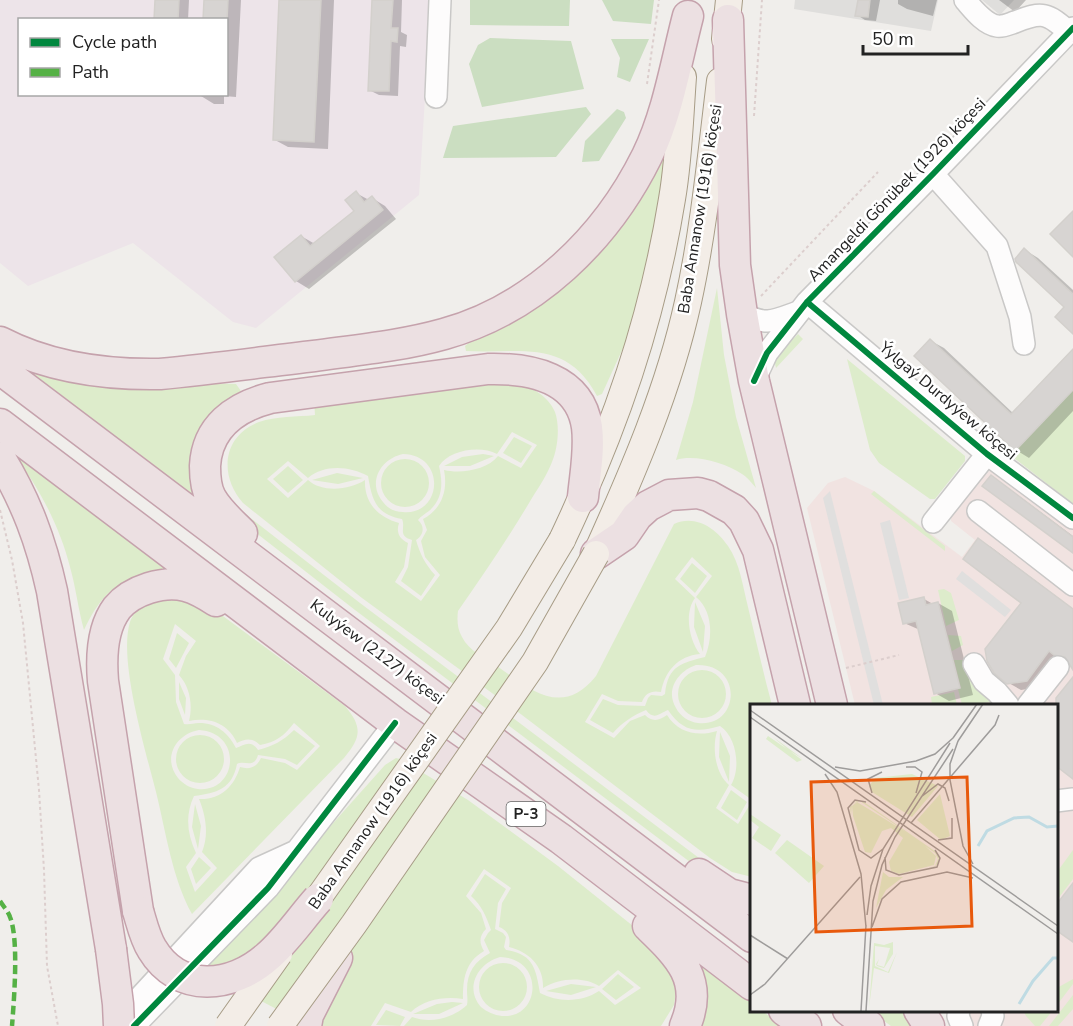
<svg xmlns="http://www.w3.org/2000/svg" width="1073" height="1026" font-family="'Nunito Sans',sans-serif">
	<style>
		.residential { fill: #dfdedc }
		.commercial { fill: #f1e3e1 }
		.industrial { fill: #ede4e9; fill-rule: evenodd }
		.grass { fill: #ddeccb; fill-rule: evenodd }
		.forest { fill: #cbdec1 }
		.parking { fill: #e0dfde }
		.shadow { fill: #0003 }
		.building { fill: #d7d4d2; stroke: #d3d0cc; stroke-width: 1.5 }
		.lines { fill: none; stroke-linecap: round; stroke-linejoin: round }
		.minor-casing { stroke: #c9c8c7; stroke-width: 24 }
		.major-casing { stroke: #a79c86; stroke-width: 28 }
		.highway-casing { stroke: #c5a2ac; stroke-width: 33 }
		.path { stroke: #dccecd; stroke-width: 2; stroke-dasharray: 3 3; stroke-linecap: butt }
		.minor { stroke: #fdfcfc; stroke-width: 21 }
		.major { stroke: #f3ede7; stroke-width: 26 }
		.highway { stroke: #ece0e2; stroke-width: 30 }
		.major-bridge-casing { stroke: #a79c86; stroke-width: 28; stroke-linecap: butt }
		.highway-bridge-casing { stroke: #c5a2ac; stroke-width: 33; stroke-linecap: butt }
		.major-bridge { stroke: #f3ede7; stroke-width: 26 }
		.highway-bridge { stroke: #ece0e2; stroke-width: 30 }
		.quiet { stroke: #55b145; stroke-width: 4.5; stroke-dasharray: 9 4.5; stroke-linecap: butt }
		.cycleway-casing { stroke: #fff; stroke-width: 10 }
		.cycleway { stroke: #00873e; stroke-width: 6 }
		.labels { text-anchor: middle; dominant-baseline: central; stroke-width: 5; stroke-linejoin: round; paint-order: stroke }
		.shield { fill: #fff; stroke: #646464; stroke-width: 1.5 }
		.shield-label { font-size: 15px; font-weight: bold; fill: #222 }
		.street-label { font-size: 16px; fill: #222; stroke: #fff }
		.inset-river { fill: none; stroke: #bfdbe3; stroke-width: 3 }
		.inset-road { fill: none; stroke: #9e9c9b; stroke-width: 1.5 }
		.view { fill: #e8590c; fill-opacity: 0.15; stroke: #e8590c; stroke-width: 3 }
		.inset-edge { fill: none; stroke: #222; stroke-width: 3 }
	</style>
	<rect width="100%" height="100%" fill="#f0eeeb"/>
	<path class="residential" d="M795 0H938L931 31 794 9Z
		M982 0H1014L1000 15Z"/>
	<path class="commercial" d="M989 471 1002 472 1073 526V1026H957L945 1010H1056V705H855L807 508 828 483 845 477 874 491 962 557 975 540 951 521V513Z"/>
	<path class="industrial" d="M0 0H431L419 195 256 328 233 322 133 243 28 286 0 263ZM20 20H226V94H20Z"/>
	<path class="grass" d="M665 151 658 211 634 324 602 394 597 396C566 338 521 354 466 351L465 346 472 340 527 312 582 271 634 209Z
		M717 288 724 355 736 417 756 488C752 483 747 477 742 474 725 463 695 454 676 460L693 402Z
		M798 334 803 339 776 368 774 359Z
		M847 359 965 456V461L935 499H930L879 463 870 450Z
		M26 368 162 382 236 384 241 391 211 415 198 500Z
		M1073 378V504L1005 451Z
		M516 381C531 388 548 395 555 412 560 426 558 448 552 462 547 475 539 487 532 498 509 537 484 574 458 611 457 619 457 629 462 637 469 651 485 658 497 666 531 690 562 718 596 676L674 524C695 514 716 528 728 546 740 563 743 587 748 607 756 640 763 672 772 705H752V800L731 785C741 769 737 737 720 726 697 733 683 732 668 710 660 713 654 721 646 710 632 716 623 722 613 733L590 720 603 699 618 705 645 706 648 698 651 695 662 696 665 694C668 665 682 663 705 657 713 638 713 611 696 597L712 576 692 557 675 579 695 598C684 613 689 640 700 654 678 656 665 671 661 692 652 690 645 693 642 702L618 701 602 694 585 722 614 738 630 721 645 715C652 722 659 721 667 715 678 733 698 737 717 731 712 748 715 773 729 785L716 808 738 824 752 801V877L732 872 710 858 522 715 362 598 243 503C219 476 222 436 259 422 276 416 297 417 315 415L314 399ZM512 432 537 445 521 468 498 456C487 470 461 474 444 470 448 490 442 509 423 519L427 530 421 541 425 557 440 575 421 601 395 582 404 567 408 543C399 539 396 532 399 523 378 517 364 503 365 480 350 490 322 493 308 480L288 498 267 479 288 461 308 478C324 464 350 466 368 476 372 499 375 514 402 519 406 528 397 536 412 540L408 567 401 581 421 596 435 575C425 564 420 554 416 540 424 535 425 526 418 520 421 516 425 514 429 511 443 499 443 483 439 466 449 450 480 445 497 454ZM403 454C447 455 442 516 403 512 395 512 388 509 383 502 367 483 380 459 403 454ZM696 665C744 663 740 728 698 723 689 722 680 716 676 708 665 690 678 671 696 665Z
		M306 401 307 409C289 410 269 410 251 417 227 427 216 456 221 481 224 491 232 501 239 509L360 603 707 864 730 878 752 883V891L728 886 702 871 355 610 233 515C226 507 219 499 215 488 205 460 220 425 247 413 265 404 286 403 306 401Z
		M514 437 532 446 521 463 503 453Z
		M14 451 170 566C162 571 152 571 143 574 110 585 98 601 84 630 78 609 76 588 70 567 60 527 39 487 14 455Z
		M483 454 494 456 470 466H444L462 457Z
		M381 483a24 24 0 1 1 48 0a24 24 0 1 1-48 0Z
		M288 466 303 480 288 493 273 479Z
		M337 473 363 478 338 484 312 480Z
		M874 491 945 546V551L871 494Z
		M692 563 707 576 695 593 680 579Z
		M944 589 951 593 959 620 946 626 938 590Z
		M175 596 208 605 345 706C363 727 361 738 344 758L192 914C172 878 166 832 156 792 146 752 118 660 130 622 137 602 157 600 175 596ZM175 624 196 641 186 656 179 675C190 687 193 705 189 721 209 717 228 723 237 743 246 738 253 738 260 745 276 742 284 736 294 723L320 746 297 770 285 763 261 758C257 767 250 770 240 767 234 787 220 800 199 799 206 816 209 835 202 852L217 868 195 892 186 867 196 853C187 834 185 815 194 796 217 793 232 789 237 764 245 760 254 769 258 755L285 759 297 765 315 746 294 730C283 741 273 746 258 750 251 739 244 745 236 748 228 733 217 723 199 723 193 723 190 725 184 724L176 702 175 675 163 659ZM199 730C244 733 237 793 198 789 190 788 183 784 178 778 162 758 176 734 199 730Z
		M695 602 705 626 703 652 694 627Z
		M177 633 189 643 176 668 169 659Z
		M948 635 961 636 963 645 952 651Z
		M954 660H967L999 705H991L989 702 975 705H962L958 689 961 688Z
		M678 694a24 24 0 1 1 48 0a24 24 0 1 1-48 0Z
		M179 682 186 698 185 715 179 699Z
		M954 692 957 705H932L931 697Z
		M720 732 730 756 729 782 719 757Z
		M176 759a24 24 0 1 1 48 0a24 24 0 1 1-48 0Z
		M396 758 400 759 468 800 558 866 658 946 677 987 674 1005 661 1026H404L412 1017C431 1024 453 1018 467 1005 468 1000 467 996 467 990 467 972 475 961 490 953L484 940 488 933 491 930C486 916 482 906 471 896L485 874 506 889 498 903 495 929 503 933 506 937 504 947 506 950C534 954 536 970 540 993 559 1003 582 1002 599 991L615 1005 641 988 618 970 599 986C584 976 558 978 543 988 544 966 529 952 509 947 511 938 508 930 499 927L502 903 511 888 484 869 466 896 481 913 486 929C479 936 479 943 484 951 465 962 463 979 463 999 446 996 424 999 411 1012L385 1003 371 1026H309L202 970 385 765ZM500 957C545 958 541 1019 502 1016 494 1015 487 1012 481 1007 464 988 478 963 500 957Z
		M731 790 747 802 737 820 721 808Z
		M195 804 201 826 198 849 192 827Z
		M1073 850V879L1057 900V872Z
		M199 857 211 868 196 884 191 869Z
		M698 962 752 1003V1010H761L782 1026H696Z
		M479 987a24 24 0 1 1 48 0a24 24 0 1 1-48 0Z
		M618 974 634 987 616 1000 602 989Z
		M1073 979V984L1057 1005V988Z
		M571 984 596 987 571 995 546 991Z
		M1073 995V1009L1058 1026H1049Z
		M452 1002 463 1003 439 1014H413L437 1004Z
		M386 1010 405 1017 400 1026 376 1025Z
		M869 1010H909L918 1026H891Z
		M1023 1010H1053L1040 1026H1035L1026 1016Z"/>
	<path class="forest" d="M470 0H570L569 26 470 25Z
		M602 0H654L651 24 613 21Z
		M490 38 571 41 584 89 482 107 469 64 478 45Z
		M611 39H649L630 82 617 77 620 58Z
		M586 107 591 114 556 157 443 158 453 126Z
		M617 109 624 112 626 118 599 161 582 162 585 141Z"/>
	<path class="parking" d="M830 491 883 705H874L823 498Z
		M890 520 909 598 899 600 880 523Z
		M962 571 1011 610 1005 617 956 579Z"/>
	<path class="shadow" d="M157 0H189L188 20H156Z
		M206 0H241L236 97 224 96V104H214L201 96V94H226V20Z
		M281 0H334L328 149 288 147 275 140Z
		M373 0H402L401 32 407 35 406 47 400 46 398 96 379 95 369 90Z
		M859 0H880L876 21 865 20 857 15Z
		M898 0H937L933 16 907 9 898 4Z
		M999 0H1026L1015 12Z
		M356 193 369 200 372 198 385 206 396 219 309 289 296 281 276 257 301 236 315 244 356 211Z
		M1025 250 1038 258 1073 290V332L1066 307Z
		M931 341 944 348 1014 414 1073 351V411L1029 458 1016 450Z
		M991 477 1004 485 1073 536V552Z
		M979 540 991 547 1073 609V668L1068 661 1062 658 1040 687 1021 690 1007 682 1023 603Z
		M924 599 933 604 938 603 952 611 973 695 949 701 935 693 920 630 904 623Z"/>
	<path class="building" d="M155 0H179L178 20H154Z
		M204 0H228L227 20H203Z
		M279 0H321L314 142 273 140Z
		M372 0H393L391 28H398L397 42 391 41 389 91H368Z
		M858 0H870L868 17 855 16Z
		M356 191 364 202 372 196 383 210 295 282 274 257 301 235 310 246 354 211 345 200Z
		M1073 211V257L1050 234Z
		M1024 248 1073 294V334L1055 317 1064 307 1016 262 1015 259Z
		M930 339 1011 414 1073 349V390L1015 451 914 356Z
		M991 475 1073 537V553L982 486Z
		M978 538 1073 609V670L1065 657 1054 655 1049 651 1027 681 1007 684 994 673 987 661 985 649 1021 603 963 559Z
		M924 597 926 605 938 602 960 688 934 694 916 621 903 624 898 603Z
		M1073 677V779L1056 766V698Z
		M1073 883V942L1056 930V905Z"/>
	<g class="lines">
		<g class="minor-casing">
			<path id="minor" d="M965 0C973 9 984 24 997 26 1003 27 1009 24 1015 22 1043 11 1047 13 1069 32
				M436 97 440 0
				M933 174 997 246 1020 317 1024 344
				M807 302 987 454 1073 518
				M742 314C768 326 773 321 798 312
				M754 381 767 353 807 302 933 174 1073 28
				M978 511 1073 585
				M933 522 987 454
				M974 664 984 681 997 692 1008 705
				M1028 705 1058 667
				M1056 801 1073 799
				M959 1010 958 1016 962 1026
				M115 1024 259 868 294 852
				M134 1026 268 888 395 723
				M989 1026 993 1016 992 1010"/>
		</g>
		<g class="major-casing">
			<path id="major" d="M725 39 729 0
				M562 540C615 428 652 322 672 199 679 159 680 117 683 77
				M596 554C633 472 669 389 688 302 704 229 711 154 720 81"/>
		</g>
		<g class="highway-casing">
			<path id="highway" d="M728 20 735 265 742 314 754 381 832 705
				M0 342C50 368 105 375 160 374 212 369 263 362 314 356 358 350 401 346 444 334 534 309 606 239 647 156 668 113 676 62 688 16
				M0 369 752 937
				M0 424 395 723 561 839 752 985
				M0 458C26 501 41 541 52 591L111 949
				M242 533C231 522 219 512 211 498 206 489 205 477 205 466 207 427 235 407 270 398L488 369C529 368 580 377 587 427 590 450 585 475 583 497
				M596 554 624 535 637 516 648 506 669 495 698 493 709 496 734 510 744 521 758 550 795 705
				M699 874 729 894 752 900
				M138 911 103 681C101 657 102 628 117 608 132 590 164 580 186 586 197 589 207 595 216 601
				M648 926C678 955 705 980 685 1026
				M784 1010 806 1026
				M848 1010 869 1026
				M919 1010 929 1026
				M306 1026 308 1015 337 958"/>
		</g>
		<path class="path" d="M647 84 659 0
			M754 116 762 0
			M761 296 878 172
			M0 510 12 560 23 623 39 790 44 870 47 966 58 1026
			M846 668 899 655"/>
		<use href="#minor" class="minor"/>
		<use href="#major" class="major"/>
		<use href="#highway" class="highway"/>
		<g class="major-bridge-casing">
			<path id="major-bridge" d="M307 914 509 628 562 540
				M228 1026 279 954
				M280 1026 354 924 535 662 596 554"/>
		</g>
		<g class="highway-bridge-casing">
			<path id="highway-bridge" d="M138 911C142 924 145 938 152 949 179 994 232 988 267 957 286 941 301 918 318 899
				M111 949 118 1004 119 1026"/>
		</g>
		<use href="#major-bridge" class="major-bridge"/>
		<use href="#highway-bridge" class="highway-bridge"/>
		<path class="quiet" d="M0 901C3 906 8 911 10 917 19 939 14 1000 12 1026"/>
		<g class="cycleway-casing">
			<path id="cycleway" d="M807 302 987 454 1073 518
				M754 381 767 353 807 302 933 174 1073 28
				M134 1026 268 888 395 723"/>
		</g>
		<use href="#cycleway" class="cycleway"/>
	</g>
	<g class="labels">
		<rect class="shield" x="506.5" y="802" width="39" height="24" rx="4.5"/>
		<g class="shield-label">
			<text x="526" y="814">P-3</text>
		</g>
		<g class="street-label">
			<text transform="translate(897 190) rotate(-46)">Amangeldi Gönübek (1926) köçesi</text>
			<text transform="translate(700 209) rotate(-81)">Baba Annanow (1916) köçesi</text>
			<text transform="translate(948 401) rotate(40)">Ýylgaý Durdyýew köçesi</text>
			<text transform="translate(377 652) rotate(37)">Kulyýew (2127) köçesi</text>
			<text transform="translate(373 821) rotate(-55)">Baba Annanow (1916) köçesi</text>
		</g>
	</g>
	<g transform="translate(750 704)">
		<rect width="308" height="308" fill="#f0eeeb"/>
		<path d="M18 32 37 45 23 33 53 55 40 47 52 56 47 58 16 35ZM162 70 188 82 162 113 122 88 119 82 125 74ZM190 90 200 132 191 136 167 116ZM107 96 114 98 186 148 189 153 188 160 184 163 176 165 185 162 188 155 185 149 175 142 186 152 184 161 149 170 141 167 139 158 153 134 141 124 132 127 121 149 115 148 103 112 102 102 107 98 156 128 110 97 106 98 102 101 101 112 100 103ZM0 110 31 131 21 147 2 134 9 123 0 116ZM37 136 74 162 59 179 25 149ZM133 168 139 173H153L136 186 126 204ZM143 238V250L134 264 127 262 126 260 129 255 127 261 134 263 140 244 125 242V262L138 268 147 248 139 269 124 264 119 304 124 239 134 241Z" fill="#ddeccb"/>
		<path class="inset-river" d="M228 142 237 127 264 114 279 113 297 123 308 122M269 300 283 277 303 254H308"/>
		<path class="inset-road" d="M0 6 308 222M0 13 308 230M203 34 227 0M208 37 233 0M208 37 200 60V76L213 142 223 160M85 63 110 67 166 57 185 50 203 34M156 63H165L172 68 166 89M75 70 87 88 111 170 116 223M122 89 118 75 132 68M171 93 188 80 195 84 199 97M116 98 105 96 98 104 109 146 121 154 133 145M161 119 245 21 249 11M188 136 202 134V114M135 153 136 166 149 171 187 163 190 154 185 146M117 211 121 182 133 145 200 39M122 223 132 195 151 178 197 168 223 174M0 231 38 255M0 291 15 280 110 173M111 307 116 221M116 307 123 197 132 161 145 133 203 45"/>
		<path class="view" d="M217 73 222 222 66 228 61 78Z"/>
		<rect width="308" height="308" class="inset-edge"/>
	</g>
	<rect x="18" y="18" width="210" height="78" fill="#ffffff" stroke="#a7a7a7" stroke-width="1.5"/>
	<rect x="30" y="38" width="30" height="9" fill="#00873e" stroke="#a7a7a7" stroke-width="1.5"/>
	<text x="72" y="48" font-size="18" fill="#222222">Cycle path</text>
	<rect x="30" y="68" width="30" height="9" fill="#55b145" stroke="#a7a7a7" stroke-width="1.5"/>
	<text x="72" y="78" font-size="18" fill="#222222">Path</text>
	<path d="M863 45v9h105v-9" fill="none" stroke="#222222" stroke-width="3"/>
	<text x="872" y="45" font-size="18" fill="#222222" stroke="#ffffff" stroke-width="4.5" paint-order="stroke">50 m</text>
</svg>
